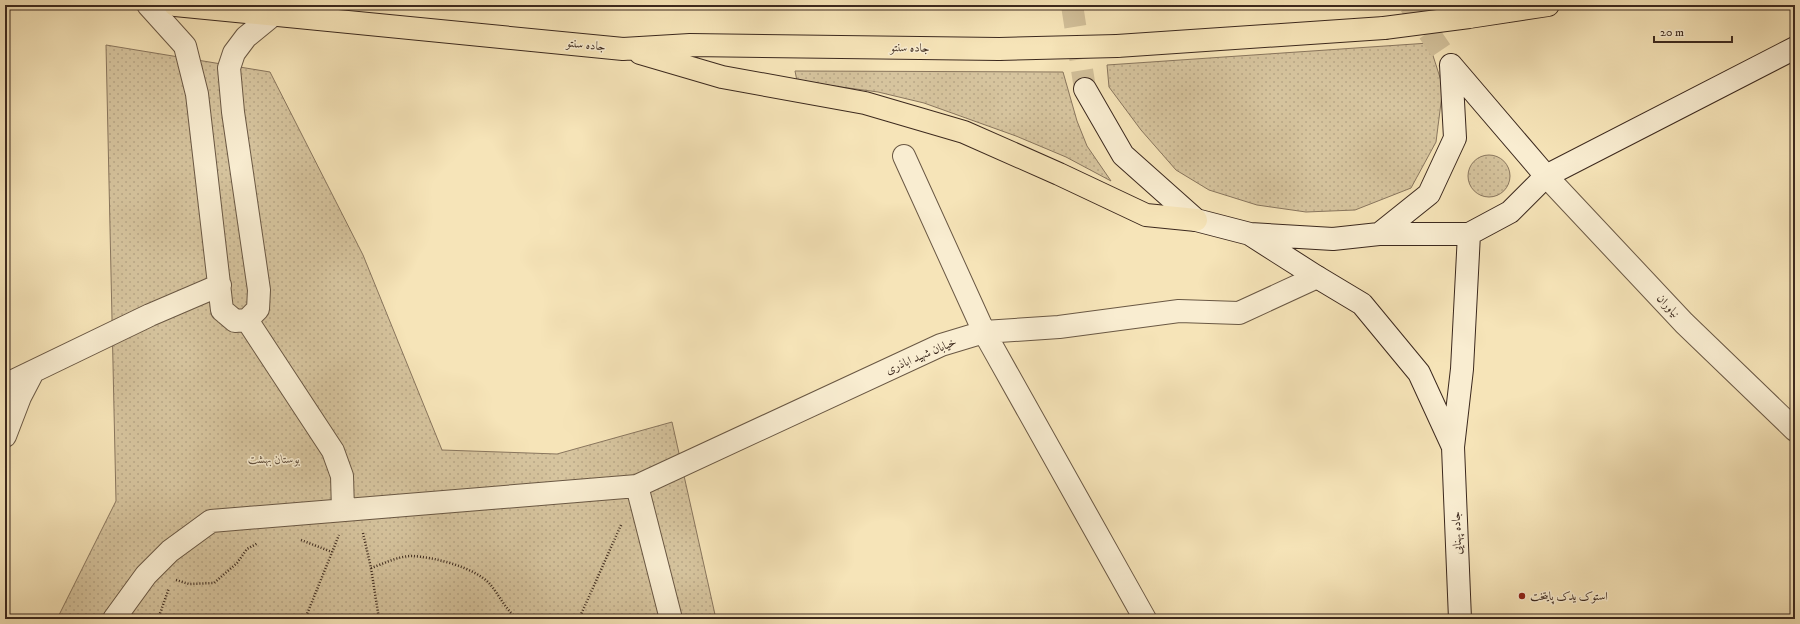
<svg xmlns="http://www.w3.org/2000/svg" width="1800" height="624" font-family="'IM FELL DW Pica',Amiri,serif">
	<style>
		.grass { fill: url(#grass-dots); stroke: #89765e }
		.lines { fill: none; stroke-linecap: round; stroke-linejoin: round }
		.secondary-tunnel { stroke: #d1bf99; stroke-width: 22; stroke-dasharray: 22 11; stroke-linecap: butt }
		.street-casing { stroke: #6a5844; stroke-width: 24 }
		.secondary-casing { stroke: #3c291e; stroke-width: 24 }
		.primary-casing { stroke: #3c291e; stroke-width: 24 }
		.path { stroke: #3c291e; stroke-width: 2.5; stroke-dasharray: 1 2; stroke-linecap: butt }
		.street { stroke: #f9edd1; stroke-width: 22 }
		.secondary { stroke: #f9edd1; stroke-width: 22 }
		.primary { stroke: #f6e4b8; stroke-width: 22 }
		.primary-bridge-casing { stroke: #3c291e; stroke-width: 24; stroke-linecap: butt }
		.primary-bridge { stroke: #f6e4b8; stroke-width: 22 }
		.poi-dot { fill: #8f2418; stroke: #f9edd1; stroke-width: 1.5 }
		.labels { text-anchor: middle; dominant-baseline: central; stroke-width: 3; stroke-linejoin: round; paint-order: stroke }
		.street-label { font-size: 12px; fill: #3c291e; stroke: #f9edd1 }
		.park-label { font-size: 12px; font-style: italic; fill: #62503e; stroke: #f9edd1 }
		.poi-label { font-size: 12px; fill: #3c291e; stroke: #f9edd1; text-anchor: start }
	</style>
	<defs>
		<pattern id="grass-dots" width="8" height="8" patternUnits="userSpaceOnUse"><rect width="8" height="8" fill="#d6c49e"/><path d="M2 2h.1M6 6h.1" fill="none" stroke="#b9a888" stroke-width="1.8" stroke-linecap="round"/></pattern>
	</defs>
	<rect width="100%" height="100%" fill="#f6e4b8"/>
	<filter id="stains"><feTurbulence type="fractalNoise" baseFrequency=".005" numOctaves="4"/><feColorMatrix values="0 0 0 0 .2 0 0 0 0 .09 0 0 0 0 .02 0 0 0 .5 -.17"/></filter>
	<radialGradient id="worn" r=".72"><stop offset=".6" stop-color="#630" stop-opacity="0"/><stop offset="1" stop-color="#630" stop-opacity=".3"/></radialGradient>
	<path class="grass" d="M1429 43 1443 87 1436 142 1411 188 1355 210 1306 212 1257 205 1209 190 1176 170 1141 130 1109 87 1107 65Z
		M106 45 270 72 363 255 442 450 557 454 672 422 716 619H57L116 501Z
		M795 71 1063 72 1077 121 1087 146 1111 181 1066 157 1016 136 924 103 878 92 797 81Z
		M1468 176a21 21 0 1 1 42 0a21 21 0 1 1-42 0Z"/>
	<g class="lines">
		<path class="secondary-tunnel" d="M1072 5 1085 89
			M1410 5 1451 65"/>
		<g class="street-casing">
			<path id="street" d="M148 5 185 46 197 94 222 310 235 321 247 320 258 309 259 290 233 112 229 68 234 53 246 37 273 15
				M904 156 984 332 1145 619
				M1546 176 1684 323 1795 430
				M247 320 333 451 342 476 343 510
				M5 385 150 315 220 285
				M5 436 20 397 33 372
				M637 486 671 619
				M114 619 146 575 170 551 211 521 637 486 941 345 984 332 1059 327 1179 311 1239 313 1317 277"/>
		</g>
		<g class="secondary-casing">
			<path id="secondary" d="M1451 65 1546 176
				M1085 89 1123 155 1196 220 1250 234 1333 239 1379 234 1429 194 1455 138 1451 65
				M1379 234H1469L1510 212 1546 176 1795 48
				M1251 235 1317 277 1362 304 1419 373 1453 447 1462 369 1469 234
				M1453 447 1460 619"/>
		</g>
		<g class="primary-casing">
			<path id="primary" d="M175 5 623 49 690 45 999 49
				M1469 17 1548 5
				M1117 46 1384 28
				M640 53 722 77 865 103 964 132 1059 174 1146 215 1196 220"/>
		</g>
		<path class="path" d="M363 533 371 568 379 619
			M301 540 332 552
			M371 568C383 564 398 556 412 556 434 557 473 567 489 583 499 594 506 611 518 619
			M176 580 189 584 214 583 237 563 247 549 258 543
			M158 619 169 588
			M305 619 339 535
			M579 619 621 525"/>
		<use href="#street" class="street"/>
		<use href="#secondary" class="secondary"/>
		<use href="#primary" class="primary"/>
		<g class="primary-bridge-casing">
			<path id="primary-bridge" d="M1384 28 1469 17
				M999 49 1117 46"/>
		</g>
		<use href="#primary-bridge" class="primary-bridge"/>
	</g>
	<circle class="poi-dot" cx="1522" cy="596" r="4"/>
	<g class="labels">
		<g class="street-label">
			<text transform="translate(586 45) rotate(6)">جاده سنتو</text>
			<text transform="translate(910 48) rotate(1)">جاده سنتو</text>
			<text transform="translate(1668 306) rotate(47)">نیاوران</text>
			<text transform="translate(921 356) rotate(-23)">خیابان شهید اباذری</text>
			<text transform="translate(1457 533) rotate(-92)">جاده پهنایی</text>
		</g>
		<g class="park-label">
			<text x="274" y="459">بوستان بهشت</text>
		</g>
		<g class="poi-label">
			<text x="1530" y="596">استوک یدک پایتخت</text>
		</g>
	</g>
	<rect width="1800" height="624" fill="none" stroke="#f6e4b8" stroke-width="20"/>
	<rect x="6" y="6" width="1788" height="612" fill="none" stroke="#3c291e" stroke-width="2"/>
	<rect x="10" y="10" width="1780" height="604" fill="none" stroke="#3c291e"/>
	<path d="M1654 36v6h78v-6" fill="none" stroke="#3c291e" stroke-width="2"/>
	<text x="1660" y="36" font-size="12" fill="#3c291e" stroke="#f9edd1" stroke-width="3" paint-order="stroke">20 m</text>
	<rect width="100%" height="100%" filter="url(#stains)"/>
	<rect width="100%" height="100%" fill="url(#worn)"/>
</svg>
